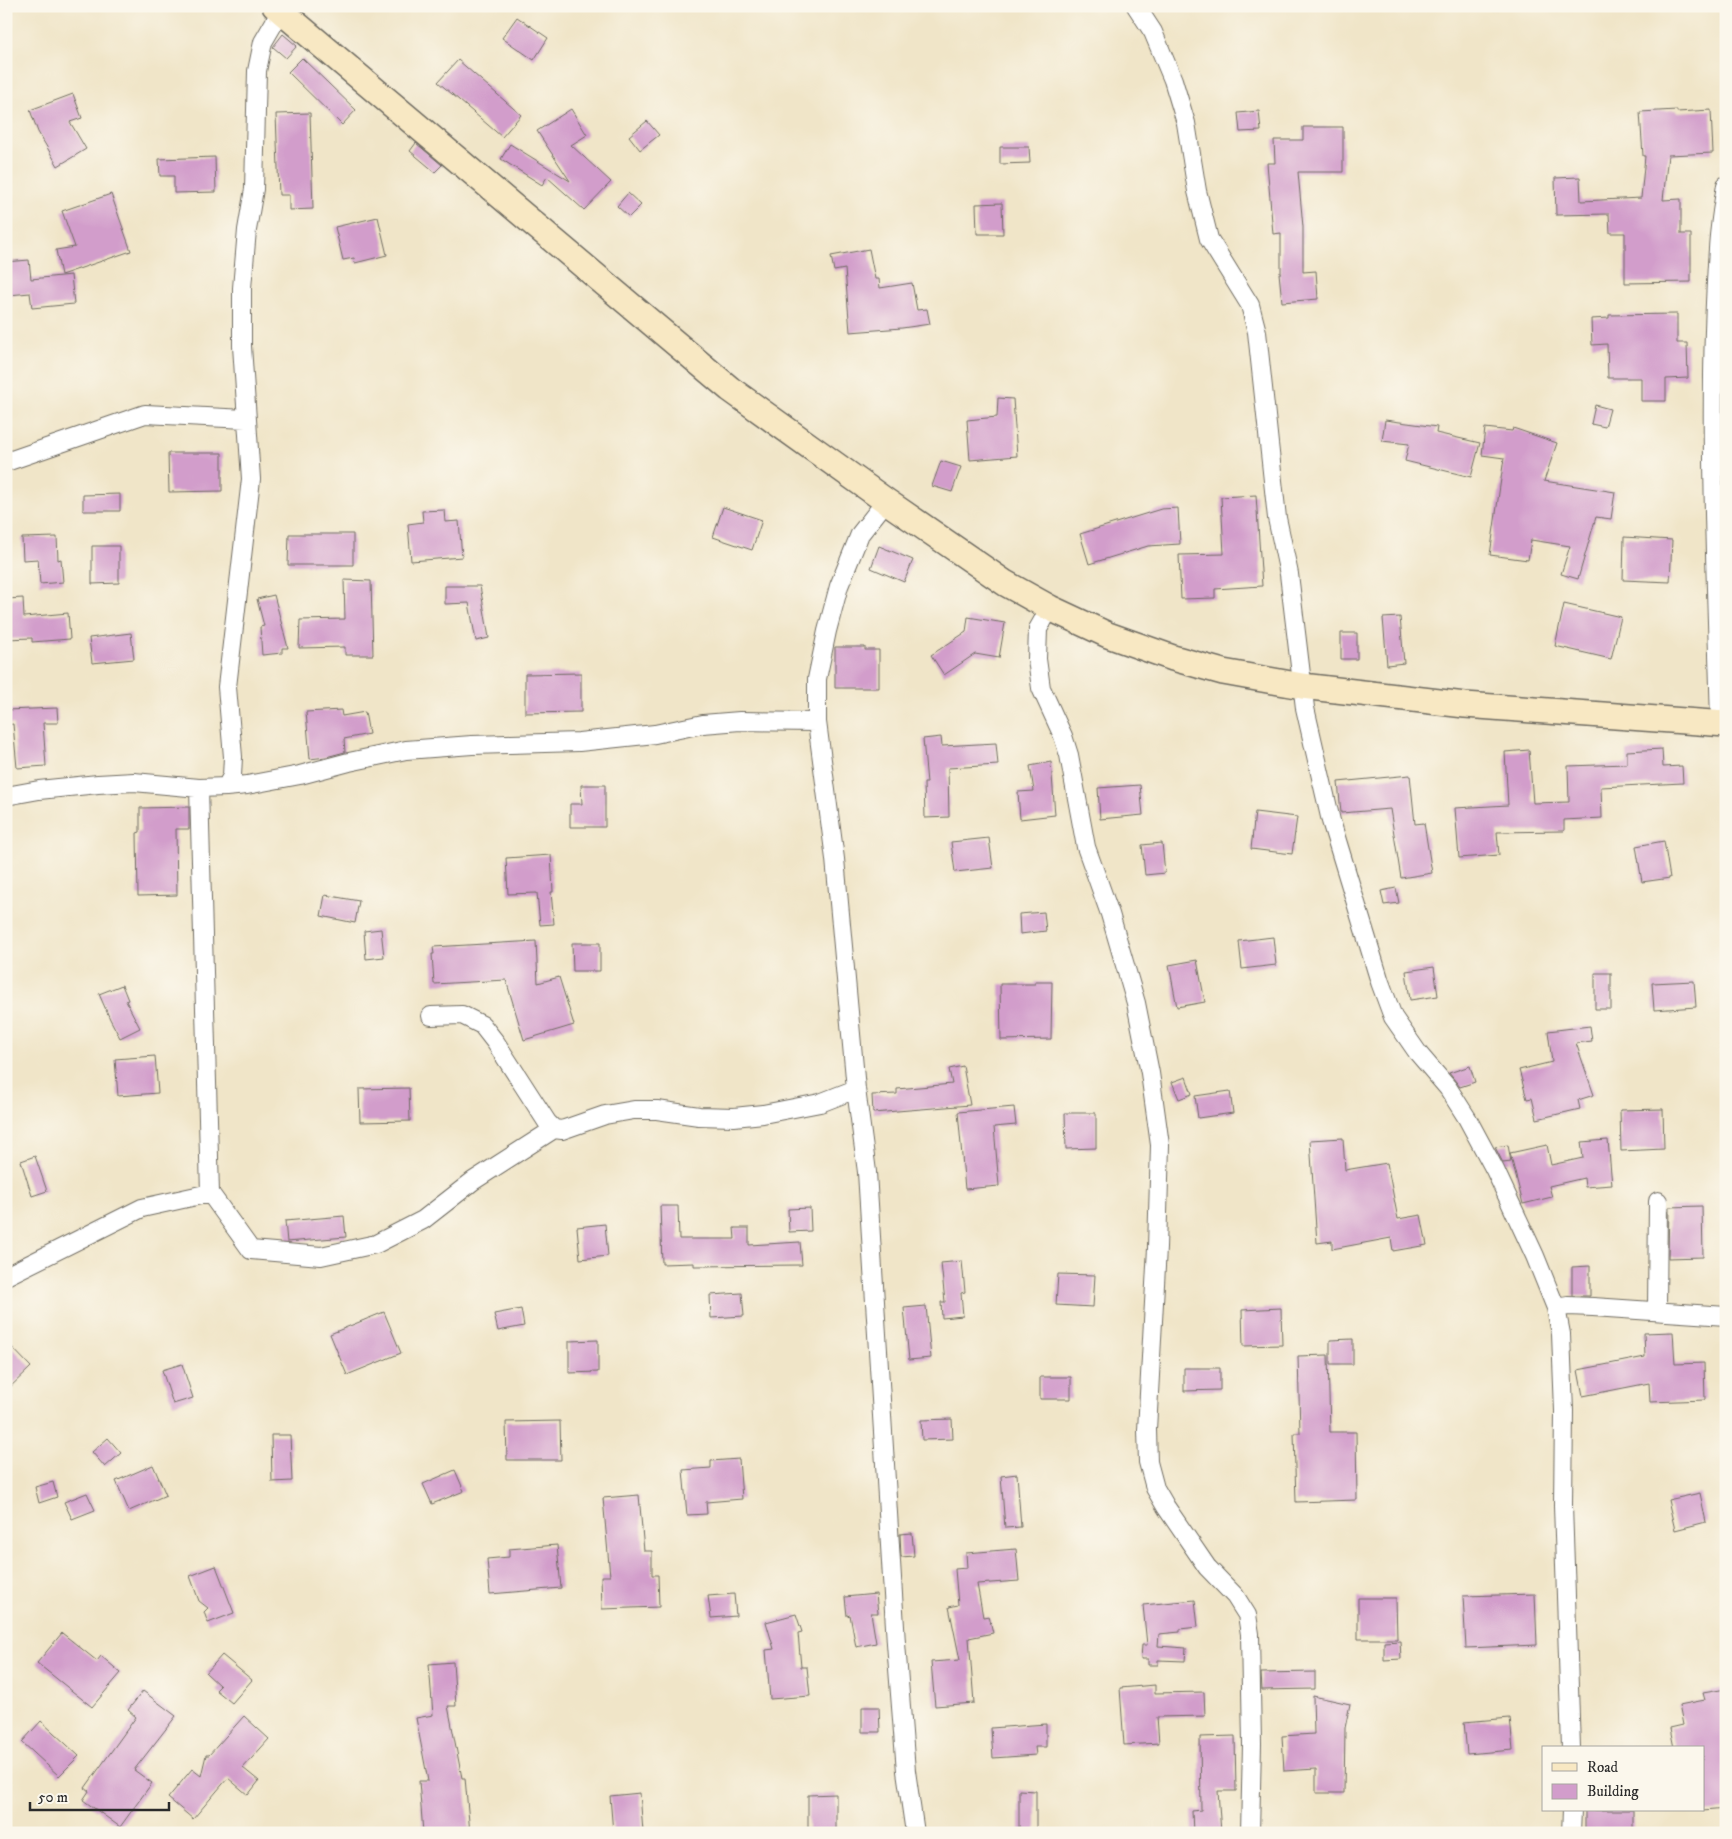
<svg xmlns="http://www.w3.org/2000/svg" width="1732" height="1839" font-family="'IM FELL DW Pica',serif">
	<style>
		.building { fill: #d29dcb }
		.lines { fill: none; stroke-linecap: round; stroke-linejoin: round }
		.street-casing { stroke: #706c62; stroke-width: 20 }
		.secondary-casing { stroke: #706c62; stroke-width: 28 }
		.street { stroke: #fff; stroke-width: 18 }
		.secondary { stroke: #f8e8c3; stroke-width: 25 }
	</style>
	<rect width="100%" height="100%" fill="#fbf7ec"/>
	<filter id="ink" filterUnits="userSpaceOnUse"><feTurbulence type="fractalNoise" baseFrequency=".02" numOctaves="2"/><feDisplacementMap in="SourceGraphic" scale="10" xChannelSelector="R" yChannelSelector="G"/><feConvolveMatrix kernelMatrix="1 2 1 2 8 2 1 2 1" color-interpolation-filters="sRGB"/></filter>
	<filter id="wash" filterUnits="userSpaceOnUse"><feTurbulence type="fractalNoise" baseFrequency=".0096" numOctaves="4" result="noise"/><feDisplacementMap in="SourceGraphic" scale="20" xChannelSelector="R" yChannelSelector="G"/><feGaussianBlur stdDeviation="1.12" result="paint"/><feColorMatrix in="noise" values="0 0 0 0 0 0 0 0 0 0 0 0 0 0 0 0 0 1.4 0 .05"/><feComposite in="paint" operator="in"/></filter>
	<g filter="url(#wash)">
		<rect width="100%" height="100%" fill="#f0e5c8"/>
		<g id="blocks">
			<path class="building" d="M517 17 548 38 534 60 502 38Z
				M283 34 297 46 286 58 273 47Z
				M302 58 356 110 342 125 288 72Z
				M458 60 521 115 502 137 438 82Z
				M73 94 82 118 70 122 86 149 58 166 38 132 30 110Z
				M571 109 587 135 571 145 611 182 584 210 547 177 542 185 501 159 510 144 570 181 537 131Z
				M1677 110V112L1711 110 1713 153 1668 155 1663 200 1681 199V234H1691V282L1625 283V233H1610L1609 214 1556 215 1555 178 1580 177 1581 201 1641 198 1645 156H1643L1640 112Z
				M1259 111 1261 131 1240 132 1238 113Z
				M310 113 313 209 289 210V195H279L276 114Z
				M647 121 659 135 640 150 629 136Z
				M1303 127H1343V172H1298L1303 227V272L1316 271 1318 299 1282 302 1279 273H1281V233L1273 234 1267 163H1275L1274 140H1303Z
				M416 143 442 165 435 172 410 151Z
				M1000 147H1029L1030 163 1000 164Z
				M215 157 216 192 174 193V176H160L159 159Z
				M628 193 641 205 629 217 617 206Z
				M111 194 131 251 61 275 56 250 75 247 62 211Z
				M1002 203 1003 234H977L976 204Z
				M378 217 387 255 355 263 354 258 343 260 335 227Z
				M869 249 875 279H879L880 288 912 283 917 310 927 309 930 324 902 328 850 332 845 269 834 271 831 256Z
				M29 260 31 279 71 275 74 304 32 308 30 293 9 295 6 262Z
				M1677 314V343H1687L1688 378 1666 379V401H1641V378H1608L1607 344 1592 345 1591 319 1609 318V315Z
				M998 398 1013 399 1017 456 970 460 967 420 997 417Z
				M1595 405 1610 409 1605 427 1591 424Z
				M1385 420 1437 427 1436 433 1480 443 1471 477 1405 461 1409 444 1382 441Z
				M1485 428 1512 431 1513 428 1557 443 1544 481 1615 492 1611 519 1596 517 1578 579 1561 574 1570 546 1531 540 1528 560 1490 555 1504 458 1482 455Z
				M168 453H222V491L169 492Z
				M941 461 961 467 952 492 932 486Z
				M120 494V511H83V495Z
				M1256 495 1262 586 1215 589V598L1181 599 1179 555 1224 554 1221 497Z
				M723 507 762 520 752 550 713 537Z
				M1178 508 1180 544 1148 546 1089 564 1080 534 1161 509Z
				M444 510 445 522 459 521 462 557 411 561 408 524 423 522 422 511Z
				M289 534H353V565H288Z
				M57 537 58 560 61 559 63 582 40 584 38 559 23 560 22 538Z
				M1624 537 1672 540 1670 582 1623 580Z
				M92 546H119V583L92 584Z
				M879 546 913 560 904 582 871 568Z
				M344 580 371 581 373 655H345V647L299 648 300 620 345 619Z
				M445 586H480L489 638 476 641 469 603 445 604Z
				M274 595 288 648H282V653L262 655 260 627 264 626 257 599Z
				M23 598 24 617 68 613 70 639 32 642V638L6 639V599Z
				M1564 604 1621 617 1611 659 1555 646Z
				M968 617 1005 623 999 658 975 654 944 675 931 655 966 632Z
				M1400 617 1404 663 1387 665 1383 618Z
				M131 633 134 659 92 663 89 638Z
				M1341 633H1357V659H1341Z
				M835 647H865V650H879V688H835Z
				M581 673V712L525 713V674Z
				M57 708 58 723H43L46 766 17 768 13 724 6 725V710Z
				M341 710 342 716 365 712 369 734 344 739 345 752 326 757 310 759 306 712Z
				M941 737 942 746 996 743 998 765 948 768 949 817 925 818 924 783H927L923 739Z
				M1662 749 1663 767 1682 766 1683 783 1601 787 1602 818 1564 820V831L1497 832 1499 855 1459 858 1455 808 1508 805 1505 752 1529 750 1533 803 1569 802 1568 766 1627 764V751Z
				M1051 762 1055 815 1020 819 1018 792 1034 791 1030 766Z
				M1410 775 1415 824 1424 823 1432 873 1401 878 1390 809 1341 813 1338 782Z
				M581 785H605V827H570V804H582Z
				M1140 785 1143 815 1100 819 1098 788Z
				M189 807V829H176L177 895 138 896 137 833 140 832V808Z
				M1255 812 1297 817 1292 854 1251 849Z
				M989 838 993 868 955 872 951 842Z
				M1664 841 1670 878 1642 882 1636 846Z
				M1162 843 1165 873 1145 875 1142 845Z
				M551 855 553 892H551L554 924 540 925 537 893 508 894 506 858Z
				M1396 888 1399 903 1384 905 1381 891Z
				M325 895 359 901 355 923 321 916Z
				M1044 912 1046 931 1020 934 1019 914Z
				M381 929 384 957 366 959 364 931Z
				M1273 937 1276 965 1242 969 1239 941Z
				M536 941 538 983 559 977 574 1025 524 1040 506 980 434 984 432 954H434L433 947Z
				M572 943H600V971H573Z
				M1197 960 1205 1002 1177 1007 1169 965Z
				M1434 967 1438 996 1410 1000 1406 971Z
				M1595 973H1611V1009H1595Z
				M1694 981 1696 1007 1654 1010 1652 983Z
				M1035 982H1052L1051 1039 1001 1040 1000 984H1035Z
				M122 985 128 1000 126 1001 140 1028 120 1038 110 1019 99 994Z
				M1590 1026 1592 1041 1576 1043 1594 1095 1578 1100 1580 1109 1537 1119 1532 1098 1527 1099 1519 1070 1552 1062 1548 1031Z
				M155 1056 158 1093 118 1096 115 1059Z
				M963 1066 970 1105 873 1113 872 1095 897 1094V1089L952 1084 949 1069Z
				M1470 1066 1475 1082 1460 1087 1449 1073Z
				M1186 1077 1192 1094 1179 1099 1172 1082Z
				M409 1088 410 1121 360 1122 359 1089Z
				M1230 1091 1233 1113 1198 1118 1195 1096Z
				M1014 1107 1016 1125 994 1127 999 1186 965 1189 958 1112Z
				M1663 1109 1664 1149 1621 1151 1620 1110Z
				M1065 1113H1096V1148L1066 1149Z
				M1343 1138 1345 1170 1387 1163 1398 1219 1421 1215 1427 1245 1393 1251 1391 1238 1332 1249V1241L1317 1243 1310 1140Z
				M1608 1140 1612 1185 1585 1187 1584 1178 1549 1186 1552 1197 1523 1204 1510 1153 1547 1145 1551 1165 1583 1158 1581 1142Z
				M1508 1145 1511 1162 1503 1163 1495 1147Z
				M35 1156 47 1191 32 1196 21 1161Z
				M660 1206H678L679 1239H735L734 1228H749V1245L800 1242 802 1265 694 1266V1263L662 1264Z
				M1702 1206 1703 1257 1668 1258 1669 1207Z
				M810 1208 811 1231 789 1232 788 1209Z
				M344 1216 346 1237 287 1242 285 1221Z
				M605 1224 608 1256 580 1259 577 1227Z
				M962 1261 965 1292 961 1293 963 1316 942 1318 941 1302H945L941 1263Z
				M1590 1266V1296H1572V1267Z
				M1058 1274 1095 1275 1093 1307 1056 1305Z
				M742 1293 744 1316 711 1318 710 1295Z
				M926 1306 931 1358 909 1360 904 1308Z
				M1281 1308 1282 1345 1243 1346 1242 1310Z
				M521 1309 524 1326 498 1331 494 1314Z
				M384 1312 401 1353 347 1375 330 1334Z
				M1673 1332 1675 1364 1704 1363 1705 1400 1650 1402 1649 1383 1583 1396 1578 1370 1645 1357 1644 1333Z
				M1353 1339V1364H1330V1340Z
				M598 1340V1372L569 1373V1341Z
				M6 1341 31 1367 6 1391Z
				M1328 1355 1330 1432H1356L1357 1500 1296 1502 1294 1433H1300L1298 1356Z
				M182 1364 193 1398 173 1404 162 1370Z
				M1184 1368H1220V1390L1184 1391Z
				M1040 1377H1071V1399H1040Z
				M952 1419 953 1439 922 1440 921 1420Z
				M560 1421 561 1460H507L506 1422Z
				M271 1435H290L292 1481 272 1482Z
				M108 1438 121 1453 105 1467 92 1452Z
				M739 1459 742 1499 706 1502 707 1514 687 1515 683 1470 711 1468V1461Z
				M153 1465 166 1495 129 1511 116 1481Z
				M455 1470 464 1491 432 1504 423 1484Z
				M1017 1474 1021 1527 1005 1528 1001 1476Z
				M53 1482 57 1497 39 1503 35 1487Z
				M87 1493 95 1510 72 1519 64 1502Z
				M1700 1493 1706 1522 1675 1530 1668 1500Z
				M639 1495 644 1551H652V1575H658L659 1607 602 1609 601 1576H610L603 1498Z
				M912 1533 914 1556 901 1557 900 1534Z
				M557 1545 561 1588 490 1594 487 1559 509 1557V1549Z
				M1016 1549 1019 1581 977 1584 983 1617 989 1616 993 1633 969 1638 974 1703 935 1706 931 1662 960 1660 949 1607 958 1605 955 1569 967 1568 966 1553Z
				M216 1566 234 1613 208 1623 204 1612 208 1608 199 1601 190 1576Z
				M734 1594 736 1616 711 1618 708 1596Z
				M876 1594 878 1613H871L876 1643 856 1647 850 1615 847 1616 845 1597Z
				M1535 1594 1537 1645 1466 1648 1463 1596Z
				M1358 1598H1396L1397 1639H1358Z
				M1195 1600 1198 1627 1180 1629V1632L1159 1634 1158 1646 1186 1648 1185 1661 1158 1660V1665H1148V1659H1141L1142 1645H1147L1143 1605Z
				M796 1614 802 1632 798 1633 801 1667H807L810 1696 770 1699 766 1650 774 1649 766 1622Z
				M62 1633 97 1661 101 1656 121 1673 92 1707 37 1663Z
				M1400 1641 1401 1659 1384 1660V1642Z
				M222 1655 252 1680 232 1703 216 1690 220 1686 206 1673Z
				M453 1662 456 1706H448L462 1778H465L470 1833H423L419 1781H428L416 1718 433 1715 429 1664Z
				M1315 1672V1689L1262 1690 1261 1673Z
				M1155 1685V1693L1204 1692 1205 1716 1157 1717 1159 1743 1124 1745 1120 1688Z
				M1726 1689V1809L1703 1811V1748H1674L1670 1728 1683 1725 1679 1705 1705 1700 1703 1693Z
				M143 1691 176 1716 134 1770 152 1783 120 1827 83 1800 89 1791 85 1788 136 1717 128 1710Z
				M1313 1696 1350 1704 1345 1728 1344 1793H1316V1769L1284 1771 1282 1736 1314 1734Z
				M862 1707H879L880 1732H862Z
				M244 1716 269 1739 243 1768 259 1781 248 1795 228 1778 193 1819 168 1798 192 1769 201 1776 206 1755H209Z
				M1510 1718 1513 1750 1467 1754 1464 1722Z
				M41 1721 79 1756 59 1776 22 1742Z
				M1046 1724V1747H1035L1036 1755 993 1758 991 1728Z
				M1235 1736 1236 1791H1218L1221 1833H1193L1192 1811 1201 1810 1200 1737Z
				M1019 1790 1036 1791V1831H1019Z
				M640 1793 643 1832 613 1833 610 1796Z
				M836 1794V1833H808V1795Z
				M1585 1810H1633V1830L1585 1831Z"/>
		</g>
	</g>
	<g filter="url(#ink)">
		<use href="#blocks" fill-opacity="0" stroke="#706c62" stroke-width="1"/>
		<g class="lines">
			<g class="street-casing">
				<path id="street" d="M1136 6 1153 32 1173 80 1186 123 1197 191 1209 239 1250 305 1257 332 1277 518 1289 574 1305 708 1331 821 1380 982 1393 1017 1418 1053 1448 1088 1467 1118 1495 1170 1535 1256 1556 1308 1561 1334 1564 1411 1563 1505 1571 1748
					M6 462 145 414 246 419
					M886 501 860 534 839 586 827 631 817 679V722L835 859 856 1089 867 1172 896 1643 906 1771 915 1833
					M1050 608 1038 629 1037 659 1041 688 1063 736 1069 755 1086 847 1110 914 1136 1003 1150 1073 1160 1145 1157 1248 1147 1430 1148 1462 1155 1488 1166 1507 1207 1567 1235 1596 1247 1615 1250 1634 1252 1744 1250 1833
					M1720 723C1716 565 1707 407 1718 249 1719 227 1723 206 1726 185
					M226 787 232 776 233 757 227 687 251 479 242 346V288L247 230 254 189 257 71 263 42 281 11
					M199 788 210 1193 251 1250 321 1256 376 1244 423 1220 473 1181 554 1129
					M6 796 39 790 98 784 134 782 199 788 226 787 247 785 300 775 349 762 406 750 472 745 579 742 655 734 703 724 740 721 817 722
					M431 1016 462 1015 482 1025 496 1043 547 1122 554 1129 562 1130 605 1115 634 1110H657L699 1116 734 1117 763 1114 820 1103 856 1089
					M6 1276 142 1208 210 1193
					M1556 1308 1568 1306 1593 1307 1726 1316
					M1657 1310 1658 1201
					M1571 1833 1572 1810"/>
			</g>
			<g class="secondary-casing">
				<path id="secondary" d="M275 6 730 389 886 501 1005 583 1050 608 1108 635 1173 658 1223 672 1302 686 1465 705 1726 724"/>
			</g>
			<use href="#street" class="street"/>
			<use href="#secondary" class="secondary"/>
		</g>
	</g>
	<rect width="1732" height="1839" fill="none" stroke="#fbf7ec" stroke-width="25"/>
	<rect x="1542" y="1746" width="162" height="65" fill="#fbf7ec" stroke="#a8a59f"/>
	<rect x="1552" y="1763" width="25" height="8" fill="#f8e8c3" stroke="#a8a59f"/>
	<text x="1587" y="1772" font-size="15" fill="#2b2b2b">Road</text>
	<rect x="1552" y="1784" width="25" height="15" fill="#d29dcb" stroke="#a8a59f"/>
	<text x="1587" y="1796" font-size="15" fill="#2b2b2b">Building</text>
	<path d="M30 1802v8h139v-8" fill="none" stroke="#2b2b2b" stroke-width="2.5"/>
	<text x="38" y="1802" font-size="15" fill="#2b2b2b" stroke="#fbf7ec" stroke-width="4" paint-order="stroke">50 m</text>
</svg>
